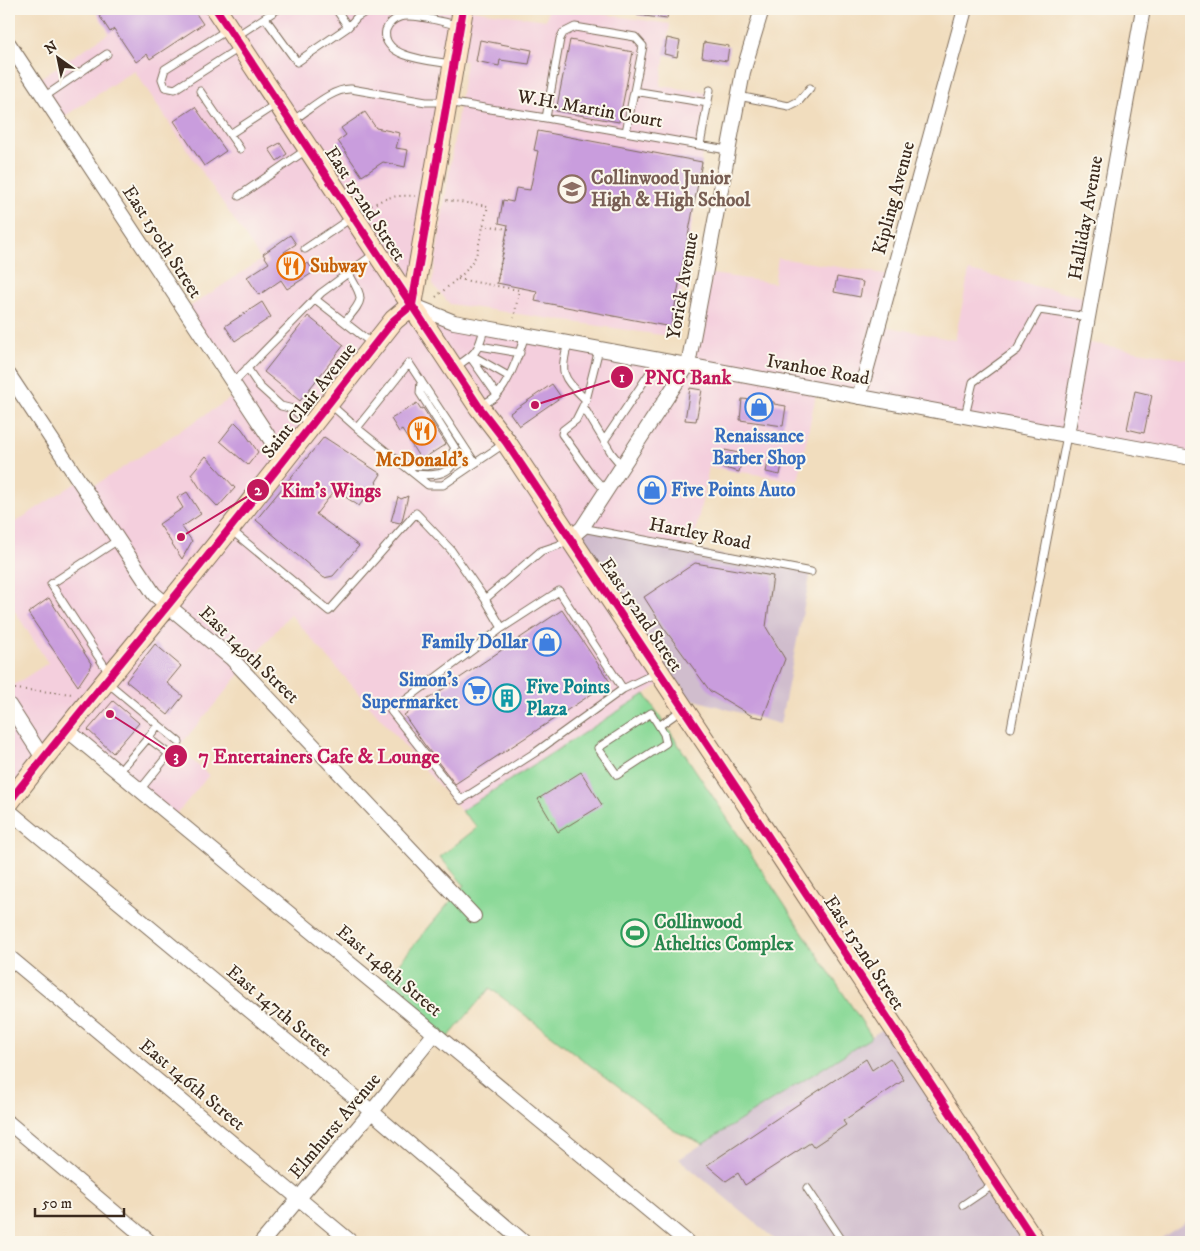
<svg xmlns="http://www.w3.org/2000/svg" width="1200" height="1251" font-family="'IM FELL DW Pica',serif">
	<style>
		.built { fill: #f4cfdd }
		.industrial { fill: #d0bdcd }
		.green { fill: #8bd998; stroke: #63825b }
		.building { fill: #c99ddd }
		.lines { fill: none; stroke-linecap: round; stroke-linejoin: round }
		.lane-casing { stroke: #7b6956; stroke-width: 9 }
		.street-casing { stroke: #7b6956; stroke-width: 16 }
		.secondary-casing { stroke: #7b6956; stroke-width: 22 }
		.path { stroke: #7b6956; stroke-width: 2; stroke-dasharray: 1 4; stroke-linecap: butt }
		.lane { stroke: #fff; stroke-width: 7 }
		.street { stroke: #fff; stroke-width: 14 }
		.secondary { stroke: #ffe4c6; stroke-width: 20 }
		.cycleway-casing { stroke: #fbf7ec; stroke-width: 11 }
		.cycleway { stroke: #d6006c; stroke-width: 8 }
		.labels { text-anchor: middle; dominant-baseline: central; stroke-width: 4; stroke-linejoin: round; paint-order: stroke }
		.street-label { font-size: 19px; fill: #3b2a1e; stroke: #fbf7ec }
		.education-label { font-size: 19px; font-weight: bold; fill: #785e54; stroke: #fbf7ec; text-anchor: start }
		.food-label { font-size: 19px; font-weight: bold; fill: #c56008; stroke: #fbf7ec; text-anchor: start }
		.shop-label { font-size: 19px; font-weight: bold; fill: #366cbe; stroke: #fbf7ec; text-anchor: end }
		.culture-label { font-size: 19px; font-weight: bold; fill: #0d838f; stroke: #fbf7ec; text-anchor: start }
		.leisure-label { font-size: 19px; font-weight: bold; fill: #27864d; stroke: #fbf7ec; text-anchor: start }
		.leader { fill: none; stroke: #c2185b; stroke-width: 2 }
		.callout-dot { fill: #c2185b; stroke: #fbf7ec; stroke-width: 2 }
		.mark-label { font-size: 15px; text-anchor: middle; font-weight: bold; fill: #fff }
		.callout-label { font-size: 20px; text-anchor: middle; font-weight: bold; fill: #c2185b; stroke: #fbf7ec; stroke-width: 4; stroke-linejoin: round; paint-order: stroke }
	</style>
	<rect width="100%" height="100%" fill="#fbf7ec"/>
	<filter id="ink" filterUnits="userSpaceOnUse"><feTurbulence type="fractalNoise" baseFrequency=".02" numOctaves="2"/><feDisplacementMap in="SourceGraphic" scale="10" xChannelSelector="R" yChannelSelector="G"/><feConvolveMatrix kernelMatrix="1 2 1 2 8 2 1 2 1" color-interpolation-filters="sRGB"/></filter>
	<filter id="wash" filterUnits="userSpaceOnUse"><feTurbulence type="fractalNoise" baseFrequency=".0096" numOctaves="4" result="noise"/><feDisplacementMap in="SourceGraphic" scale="20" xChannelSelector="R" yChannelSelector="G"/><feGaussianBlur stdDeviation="1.12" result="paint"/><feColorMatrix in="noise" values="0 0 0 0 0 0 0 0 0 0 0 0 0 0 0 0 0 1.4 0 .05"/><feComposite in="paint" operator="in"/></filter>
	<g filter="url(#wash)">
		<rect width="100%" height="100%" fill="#f1ddbe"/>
		<path class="built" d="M94 9H463L546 20 548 9H567L670 24 660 86 711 93 675 337 450 304 432 284 466 61 455 60 412 304 454 322 688 365 705 273 774 283 778 258 892 275 879 325 955 340 969 271 1091 299 1084 342 1191 360V458L817 389 798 481 709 467 665 681 461 811 290 614 178 748 209 775 174 817 66 729 9 802V688L48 663 9 602V526L79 481 86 491 239 393 185 310 261 260 134 70 59 120 34 82 109 33Z"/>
		<path class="industrial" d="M582 528 811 572 780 724 674 694 569 539Z
			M891 1024 1035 1242H778L679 1159Z
			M1191 1219V1242H1155Z"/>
		<path class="green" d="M645 694 872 1037 703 1144 675 1131 490 988 445 1041 379 987 464 885 440 857 478 827 461 811Z"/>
		<g id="blocks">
			<path class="building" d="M95 9H193L203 24 150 59 147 54 136 62 114 29 110 32Z
				M637 9H668L667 19 637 15Z
				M667 38 680 41 677 57 664 54Z
				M480 40 532 50 529 64 500 60 499 66 476 61Z
				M570 40 633 52 619 122 556 111Z
				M704 42 729 46 727 61 702 57Z
				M195 107 226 151 204 166 174 121Z
				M365 112 376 128 400 133 396 148 408 150 405 167 383 162 362 176 338 141 346 135 341 128Z
				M538 131 702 162 671 327 535 301 537 291 497 283 508 225 499 223 503 200 513 202 516 188 530 190 538 151 534 150Z
				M280 143 287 154 277 161 269 149Z
				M290 235 296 244 284 252 296 270 308 263 314 272 287 289 281 280 259 295 247 277 269 263 263 254Z
				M837 277 863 282 860 297 834 292Z
				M262 302 271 317 235 341 225 326Z
				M308 316 344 345 300 401 264 372Z
				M552 384 561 397 519 426 510 413Z
				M690 388 702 390 696 421 685 420Z
				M1135 391 1152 395 1144 433 1127 429Z
				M742 399 774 402V404L786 406 783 426 740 420Z
				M417 403 421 409 423 408 446 444 421 460 402 430 399 432 391 419Z
				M235 422 242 429 258 452 248 465 220 441Z
				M324 437 381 474 376 482 377 483 359 506 335 490 316 514 359 546 333 576 324 578 256 520Z
				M725 450 743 454 739 472 721 467Z
				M206 456 235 488 218 507 200 488 191 474Z
				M769 457 783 460 780 475 766 472Z
				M187 492 201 514 182 527 192 541 182 559 159 524 183 508 177 498Z
				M408 496 402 521 400 523 391 521 398 497 401 499Z
				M695 563 773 576 766 627 785 659 763 718 752 716 710 691 663 627 644 597Z
				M49 598 92 665 78 686 28 613Z
				M562 610 610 682 455 784 424 744 404 715Z
				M155 644 181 666 167 683 183 696 168 715 126 681Z
				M113 701 139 723 113 753 88 730Z
				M581 772 602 805 558 832 538 799Z
				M890 1058 904 1080 843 1121 846 1125 813 1147 810 1143 745 1185 738 1173 726 1181 707 1165 866 1059 872 1070Z"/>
		</g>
	</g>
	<g filter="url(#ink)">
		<use href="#blocks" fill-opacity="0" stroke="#7b6956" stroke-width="1"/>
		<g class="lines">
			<g class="lane-casing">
				<path id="lane" d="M265 18 297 62 348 27 336 9
					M348 27 357 17 370 9
					M227 30 165 69 162 79 165 87 175 89 239 48
					M235 37 278 9
					M451 64C433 61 380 58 386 30 388 24 394 19 400 17 414 13 442 22 457 25
					M200 91 240 149
					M634 91 708 103
					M738 96 789 106 799 101 810 88
					M44 97 107 54
					M546 118 560 39 563 33 575 27 635 37 643 46 626 132
					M292 121C308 111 332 88 351 89L426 102H447L546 118 727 150
					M230 134 276 104
					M700 145 710 90
					M239 196 306 150
					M305 249 351 218
					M315 299 374 345
					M345 322C365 297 364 301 348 272
					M568 343C559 376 563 377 586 400L576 420 563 430 562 434 593 477 606 491
					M480 346 520 353
					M473 356 508 376
					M471 358 497 395
					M247 368 259 386 281 406 293 409 310 425
					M454 368C474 355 479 352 484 328
					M233 383 321 293 374 254
					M586 400 599 349
					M331 405 357 428 428 485H443L505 443
					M480 406C485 403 492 400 496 396 509 384 520 351 525 335
					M583 406 612 454 622 466
					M965 416 973 382 1017 350 1039 310 1088 317
					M357 428 409 363 475 463
					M604 441 653 368 657 360
					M404 465 426 466 447 462 455 448 420 393 421 381
					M415 474C433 476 456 476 455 452
					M582 528 811 572
					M231 530 329 611 416 513 451 550 485 599 541 551 559 545 568 539
					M485 599 502 628 559 591 623 689 656 673
					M502 628 391 711 461 800 536 752 623 689
					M109 673 51 584 118 540
					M108 683 179 742
					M651 713 664 734 666 743 617 775 598 748Z
					M659 726 683 709
					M1011 728 1067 435
					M148 738 158 725
					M119 772 148 738 169 754 140 790
					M807 1188 843 1242
					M963 1205 994 1184"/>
			</g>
			<g class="street-casing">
				<path id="street" d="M9 44 284 460
					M412 305 454 322 1191 458
					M9 375 154 594 231 658 474 916
					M859 397 965 9
					M1067 435 1143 9
					M569 539 582 528 688 365 743 72 762 9
					M9 705 43 758
					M66 729 687 1242
					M9 811 371 1111 524 1242
					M9 957 351 1242
					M9 1123 150 1242
					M262 1242 377 1105 435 1033"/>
			</g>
			<g class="secondary-casing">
				<path id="secondary" d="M216 9 479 407 506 442 737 789 1035 1242
					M9 802C61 735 115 670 168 605 245 511 319 415 394 320L412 305 463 9"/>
			</g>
			<path class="path" d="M367 208C386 197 393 195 415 196
				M483 225 508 229 496 286
				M458 279 519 290 514 318
				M436 297 465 272 476 256 488 206 446 200
				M15 689 74 694"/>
			<use href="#lane" class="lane"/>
			<use href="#street" class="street"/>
			<use href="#secondary" class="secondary"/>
			<g class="cycleway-casing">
				<path id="cycleway" d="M216 9 479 407 506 442 737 789 1035 1242
					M9 802C61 735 115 670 168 605 245 511 319 415 394 320L412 305 463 9"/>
			</g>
			<use href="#cycleway" class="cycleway"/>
		</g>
	</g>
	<defs>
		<g id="school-ring" transform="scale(1.4375)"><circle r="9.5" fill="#fbf7ec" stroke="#8d6e63" stroke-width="1.5"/><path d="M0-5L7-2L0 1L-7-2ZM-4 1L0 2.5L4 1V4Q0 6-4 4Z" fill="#8d6e63"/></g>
		<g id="restaurant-ring" transform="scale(1.4375)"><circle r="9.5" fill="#fbf7ec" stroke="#e8710a" stroke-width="1.5"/><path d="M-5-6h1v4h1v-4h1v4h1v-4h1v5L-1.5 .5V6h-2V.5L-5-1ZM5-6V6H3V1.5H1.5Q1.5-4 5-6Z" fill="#e8710a"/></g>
		<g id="shop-ring" transform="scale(1.4375)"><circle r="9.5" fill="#fbf7ec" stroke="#3f7fe0" stroke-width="1.5"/><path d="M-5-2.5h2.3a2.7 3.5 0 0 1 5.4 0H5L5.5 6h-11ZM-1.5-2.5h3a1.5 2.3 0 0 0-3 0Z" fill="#3f7fe0"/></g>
		<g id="supermarket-ring" transform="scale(1.4375)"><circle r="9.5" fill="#fbf7ec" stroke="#3f7fe0" stroke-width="1.5"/><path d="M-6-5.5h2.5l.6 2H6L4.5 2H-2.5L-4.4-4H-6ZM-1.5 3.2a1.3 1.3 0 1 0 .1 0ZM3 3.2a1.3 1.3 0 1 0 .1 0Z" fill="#3f7fe0"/></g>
		<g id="building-ring" transform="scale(1.4375)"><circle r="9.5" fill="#fbf7ec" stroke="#0f9aa8" stroke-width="1.5"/><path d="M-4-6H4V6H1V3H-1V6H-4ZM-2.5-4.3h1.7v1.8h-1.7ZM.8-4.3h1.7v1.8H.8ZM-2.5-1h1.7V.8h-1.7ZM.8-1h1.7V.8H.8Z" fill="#0f9aa8"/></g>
		<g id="stadium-ring" transform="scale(1.4375)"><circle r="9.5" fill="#fbf7ec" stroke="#2e9e5b" stroke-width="1.5"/><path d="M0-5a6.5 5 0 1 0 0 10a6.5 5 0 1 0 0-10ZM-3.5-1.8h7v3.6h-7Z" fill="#2e9e5b"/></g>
	</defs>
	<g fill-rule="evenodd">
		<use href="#school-ring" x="572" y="189"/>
		<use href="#restaurant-ring" x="291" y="266"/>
		<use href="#shop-ring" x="759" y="407"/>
		<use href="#restaurant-ring" x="422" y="431"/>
		<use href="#shop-ring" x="652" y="490"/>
		<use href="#shop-ring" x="547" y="642"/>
		<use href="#supermarket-ring" x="477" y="691"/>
		<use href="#building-ring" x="507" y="698"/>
		<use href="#stadium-ring" x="635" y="933"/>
	</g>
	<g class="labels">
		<g class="street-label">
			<text transform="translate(590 109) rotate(10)">W.H. Martin Court</text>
			<text transform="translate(894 198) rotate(-75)">Kipling Avenue</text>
			<text transform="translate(365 204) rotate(57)">East 152nd Street</text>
			<text transform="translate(1086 218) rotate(-80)">Halliday Avenue</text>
			<text transform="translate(162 242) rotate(57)">East 150th Street</text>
			<text transform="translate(683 286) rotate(-80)">Yorick Avenue</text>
			<text transform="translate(818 370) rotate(10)">Ivanhoe Road</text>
			<text transform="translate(309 401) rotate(-52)">Saint Clair Avenue</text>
			<text transform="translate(700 534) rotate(11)">Hartley Road</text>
			<text transform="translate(641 615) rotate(56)">East 152nd Street</text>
			<text transform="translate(249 655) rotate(44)">East 149th Street</text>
			<text transform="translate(864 953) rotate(57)">East 152nd Street</text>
			<text transform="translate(389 971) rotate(40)">East 148th Street</text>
			<text transform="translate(279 1011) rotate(40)">East 147th Street</text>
			<text transform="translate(192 1085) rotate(40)">East 146th Street</text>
			<text transform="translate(335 1126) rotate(-50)">Elmhurst Avenue</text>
		</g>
		<g class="education-label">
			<text x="591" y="178">Collinwood Junior<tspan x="591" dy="22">High &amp; High School</tspan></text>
		</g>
		<g class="food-label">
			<text x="310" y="266">Subway</text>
			<text x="422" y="460" text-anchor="middle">McDonald's</text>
		</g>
		<g class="shop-label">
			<text x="759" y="436" text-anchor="middle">Renaissance<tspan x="759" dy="22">Barber Shop</tspan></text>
			<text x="671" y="490" text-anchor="start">Five Points Auto</text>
			<text x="528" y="642">Family Dollar</text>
			<text x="458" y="680">Simon's<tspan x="458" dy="22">Supermarket</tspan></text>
		</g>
		<g class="culture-label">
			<text x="526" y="687">Five Points<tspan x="526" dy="22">Plaza</tspan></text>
		</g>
		<g class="leisure-label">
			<text x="654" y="922">Collinwood<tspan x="654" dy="22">Atheltics Complex</tspan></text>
		</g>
	</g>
	<path class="leader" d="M535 405L622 377M181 537L258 490M110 714L176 756"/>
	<g class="callout-dot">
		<circle cx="535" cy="405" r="5"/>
		<circle cx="181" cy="537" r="5"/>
		<circle cx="110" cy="714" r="5"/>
		<circle cx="622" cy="377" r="12"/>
		<circle cx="258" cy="490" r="12"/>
		<circle cx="176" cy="756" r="12"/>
	</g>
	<g class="mark-label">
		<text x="622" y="382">1</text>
		<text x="258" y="495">2</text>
		<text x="176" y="761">3</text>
	</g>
	<g class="callout-label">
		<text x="688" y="384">PNC Bank</text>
		<text x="331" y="497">Kim's Wings</text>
		<text x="319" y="763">7 Entertainers Cafe &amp; Lounge</text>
	</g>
	<rect width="1200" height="1251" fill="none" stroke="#fbf7ec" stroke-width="30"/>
	<g transform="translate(58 58) rotate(327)" stroke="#fbf7ec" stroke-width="4" paint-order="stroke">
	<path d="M0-4L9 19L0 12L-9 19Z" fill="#3b2a1e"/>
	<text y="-8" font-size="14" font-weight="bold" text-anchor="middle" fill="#3b2a1e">N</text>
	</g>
	<path d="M35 1208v8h89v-8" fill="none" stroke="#3b2a1e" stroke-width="2.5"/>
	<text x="42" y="1208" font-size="15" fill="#3b2a1e" stroke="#fbf7ec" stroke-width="4" paint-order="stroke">50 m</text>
</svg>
